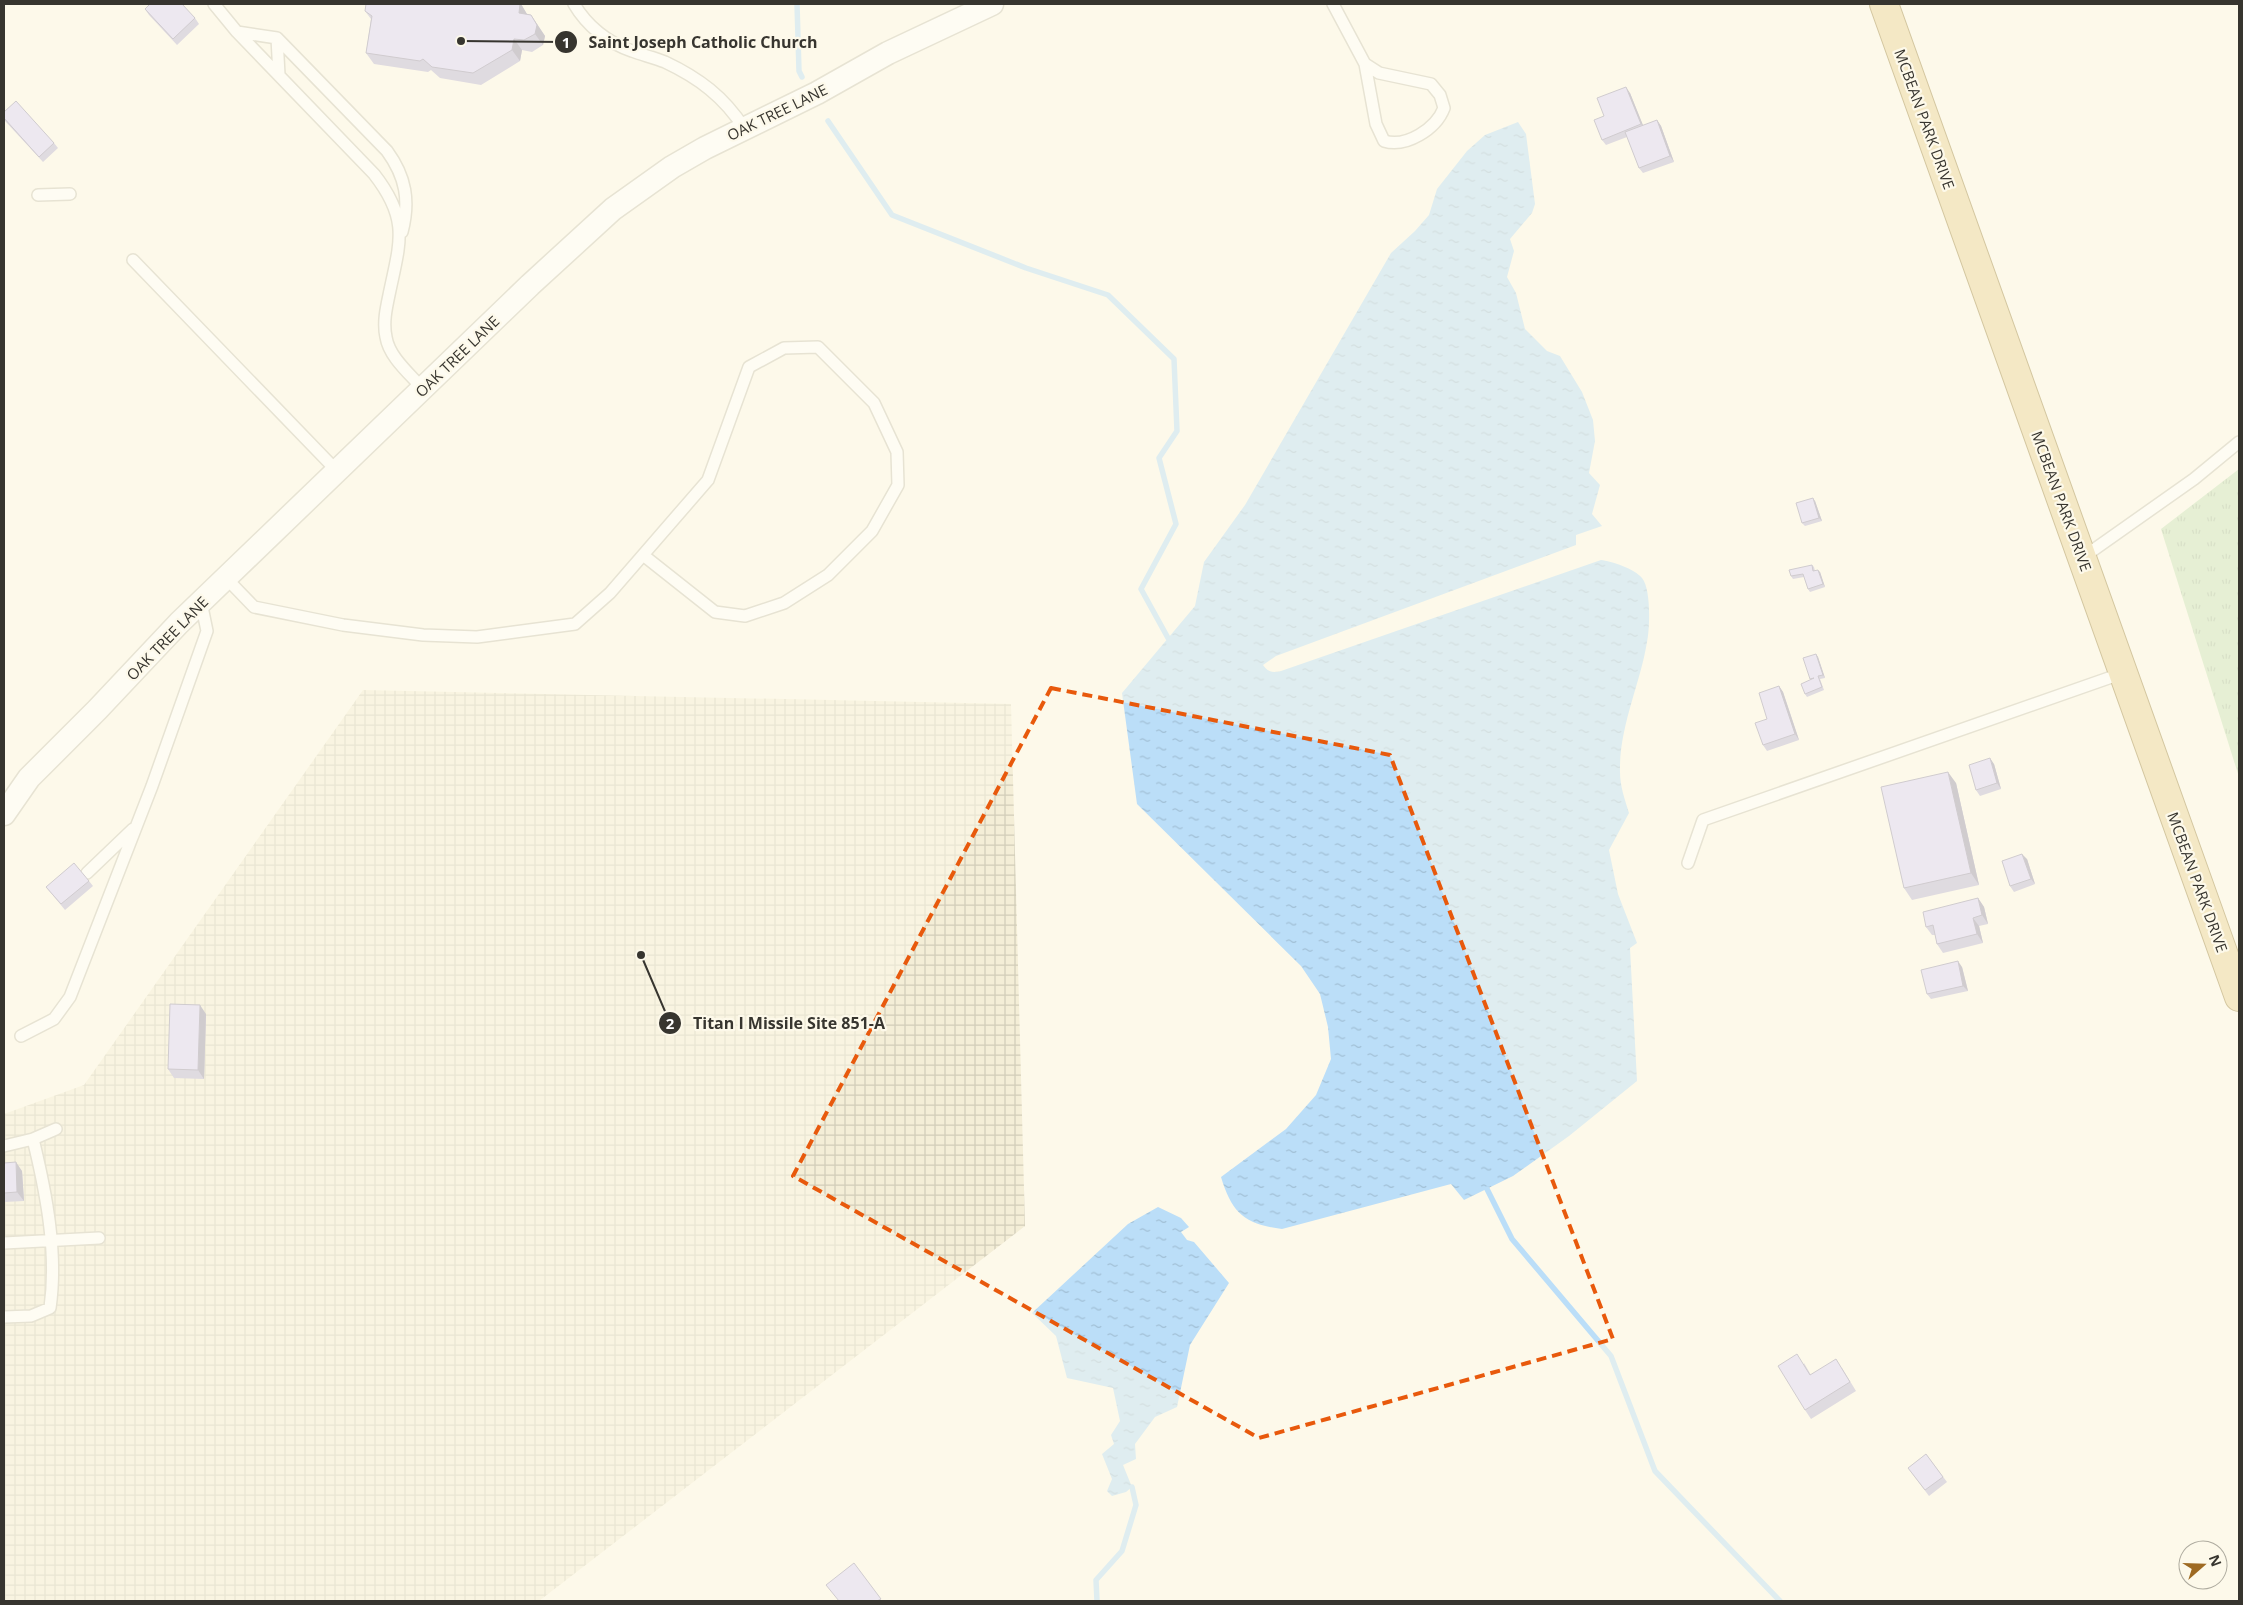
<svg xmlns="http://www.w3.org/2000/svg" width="2243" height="1605" font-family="'Open Sans',sans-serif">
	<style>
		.industrial { fill: url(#industrial-grid) }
		.grass { fill: url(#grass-tufts) }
		.water { fill: url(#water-ripples) }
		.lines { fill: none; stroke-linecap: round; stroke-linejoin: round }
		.stream { stroke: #bbdef8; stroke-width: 5.5 }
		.service-casing { stroke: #ccc8b9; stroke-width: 14 }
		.minor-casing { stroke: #ccc8b9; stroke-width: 25 }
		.primary-casing { stroke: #a18948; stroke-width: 30 }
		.service { stroke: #fff; stroke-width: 11 }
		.minor { stroke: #fff; stroke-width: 22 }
		.primary { stroke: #e9d39a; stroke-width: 28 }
		.wall { fill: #bbb5d6 }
		.shaded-wall { fill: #9994ae }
		.building { fill: #dad3f9; stroke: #9994ae }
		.marked { fill: none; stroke: #e8590c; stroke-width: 4; stroke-dasharray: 10 6; stroke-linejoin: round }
		.labels { text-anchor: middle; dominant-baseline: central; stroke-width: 4.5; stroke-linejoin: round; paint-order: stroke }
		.street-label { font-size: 15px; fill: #37352f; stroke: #fdf9ea }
		.leader { fill: none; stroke: #37352f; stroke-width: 2 }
		.callout-dot { fill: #37352f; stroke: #fdf9ea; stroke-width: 2 }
		.mark-label { font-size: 15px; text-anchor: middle; font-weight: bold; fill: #fff }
		.callout-label { font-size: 16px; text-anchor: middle; font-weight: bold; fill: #37352f; stroke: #fdf9ea; stroke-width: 4.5; stroke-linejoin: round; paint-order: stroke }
	</style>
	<defs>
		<pattern id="industrial-grid" width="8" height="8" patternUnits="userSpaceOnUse" patternTransform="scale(1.25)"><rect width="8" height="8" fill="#f4eed7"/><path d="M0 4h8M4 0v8" fill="none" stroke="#d2cdb9"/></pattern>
		<pattern id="grass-tufts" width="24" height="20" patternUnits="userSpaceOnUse" patternTransform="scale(1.25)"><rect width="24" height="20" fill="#c9e2ba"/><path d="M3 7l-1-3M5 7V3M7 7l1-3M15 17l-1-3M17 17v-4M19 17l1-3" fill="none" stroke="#adc2a0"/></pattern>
		<pattern id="water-ripples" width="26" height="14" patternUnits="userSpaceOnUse" patternTransform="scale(1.25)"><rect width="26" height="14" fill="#bbdef8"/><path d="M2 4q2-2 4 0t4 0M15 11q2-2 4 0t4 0" fill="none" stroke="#a1bfd5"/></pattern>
	</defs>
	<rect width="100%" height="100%" fill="#fdf9ea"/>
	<path class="industrial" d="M363 690 1011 704 1025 1226 539 1601H4V1114L84 1085Z"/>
	<path class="grass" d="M2239 469V777L2161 529Z"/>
	<path class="water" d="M1518 122 1526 134 1535 204 1532 213 1510 239 1514 251 1507 277 1516 293 1525 329 1547 351 1560 356 1582 392 1593 420 1595 441 1589 473 1600 485 1592 514 1602 526 1576 535V545L1276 656 1263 665C1268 672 1272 673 1281 671L1601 560C1611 561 1635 569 1642 578 1651 588 1650 628 1647 642 1640 685 1619 727 1620 772 1620 786 1625 800 1629 813L1609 850 1618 894 1637 943 1630 948 1637 1081 1569 1136 1513 1176 1464 1200 1451 1184 1282 1229C1244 1224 1232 1213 1221 1177L1286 1129 1316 1095 1331 1059 1328 1027 1320 994 1301 966 1137 804 1122 693 1195 606 1204 562 1245 505 1391 253 1415 231 1429 215 1437 189 1467 151 1485 135Z
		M1158 1207 1181 1218 1189 1227 1181 1232 1187 1240 1194 1242 1229 1283 1190 1345 1177 1407 1155 1417 1135 1444 1136 1459 1123 1465 1132 1487 1126 1492 1112 1496 1107 1491 1112 1479 1102 1454 1114 1444 1111 1435 1120 1421 1113 1388 1067 1378 1056 1336 1032 1313 1128 1224Z"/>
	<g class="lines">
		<path class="stream" d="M797 4 799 71 802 77
			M828 121 892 215 1026 268 1108 295 1174 359 1177 431 1159 458 1176 524 1141 589 1168 638
			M1487 1189 1512 1239 1611 1356 1655 1471 1780 1601
			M1097 1601 1096 1580 1122 1551 1136 1505 1132 1487"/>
		<g class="service-casing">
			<path id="service" d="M214 4 237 32 374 174C410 220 400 242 389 295 386 309 383 323 386 337 389 357 410 374 423 389
				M574 4C587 26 608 43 632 51 643 55 655 58 665 62 699 78 724 97 744 128
				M1333 4 1365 64 1376 124 1384 141C1406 148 1436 129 1444 108L1440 95 1431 84 1379 73 1365 64
				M237 32 277 38 387 151C406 177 410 201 402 232
				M277 38 279 75
				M38 195 70 194
				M133 260 337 471
				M2082 558 2194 479 2239 442
				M226 578 254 607 343 625 423 635 477 637 575 624 610 593 708 480 749 367 784 348 818 347 874 403 897 452 898 485 872 531 828 575 784 603 745 616 715 612 643 555
				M1688 863 1703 820 2123 673
				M87 873 133 829
				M21 1036 54 1019 70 997 152 786 207 631 201 602
				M4 1146 33 1139 56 1129
				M4 1243 99 1238
				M4 1317 31 1316 50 1308C58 1253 46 1192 33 1139"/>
		</g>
		<g class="minor-casing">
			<path id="minor" d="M4 814 29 778 97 710 179 623 530 285 613 209 672 167 705 148 817 93 888 53 992 4"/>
		</g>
		<g class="primary-casing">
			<path id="primary" d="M1884 4 2239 997"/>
		</g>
		<use href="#service" class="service"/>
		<use href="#minor" class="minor"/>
		<use href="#primary" class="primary"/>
	</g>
	<path class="wall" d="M521 4 527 14 531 15 545 36 543 45 532 52 522 50 520 61 481 85 440 78 431 70 428 72 374 64 366 53 371 19 365 11Z
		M145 9 195 18 199 24 177 45 149 15Z
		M1630 93 1643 126 1657 120 1661 126 1674 162 1643 173 1639 168 1627 137 1606 145 1602 140 1604 116Z
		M4 112 54 143 58 148 43 162 5 121 4 119Z
		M1815 501 1822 521 1805 526 1802 523Z
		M1812 565 1814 567 1815 571 1820 572 1825 587 1810 592 1808 589 1804 577 1793 579 1791 576Z
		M1816 654 1818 657 1825 678 1820 679 1824 690 1807 697 1805 694 1811 680 1810 679Z
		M1779 686 1783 692 1799 740 1767 751 1763 745 1767 719Z
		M1994 764 2001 789 1980 796 1976 790Z
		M1956 783 1979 885 1912 900 1904 888Z
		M2027 859 2035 884 2014 892 2010 886Z
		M89 881 93 886 65 910 46 887Z
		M1978 898 1984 907 1988 924 1979 926 1983 943 1943 953 1937 944 1935 935H1932L1926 927Z
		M1962 967 1968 991 1931 999 1927 994Z
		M206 1014 204 1079 174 1078 168 1069Z
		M4 1163 22 1171 24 1201 4 1202Z
		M1804 1363 1811 1375 1842 1368 1856 1391 1811 1419 1805 1410Z
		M1926 1454 1947 1482 1929 1496 1908 1468Z"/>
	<path class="shaded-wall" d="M520 4H521L528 16 519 13Z
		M531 15 545 36 543 45 535 34Z
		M514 39 522 50 520 61 512 50Z
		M1626 87 1630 93 1645 130 1641 124Z
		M1657 120 1661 126 1674 162 1670 156Z
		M1813 498 1815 501 1822 521 1819 518Z
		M1818 570 1820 572 1825 587 1823 584Z
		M1816 654 1818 657 1825 678 1823 675Z
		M1779 686 1783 692 1799 740 1795 734Z
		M1990 758 1994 764 2001 789 1997 783Z
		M1948 772 1956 783 1979 885 1971 873Z
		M2022 854 2027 859 2035 884 2031 879Z
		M1978 898 1984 907 1988 924 1982 915Z
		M1973 918 1979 926 1983 943 1977 934Z
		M1958 961 1962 967 1968 991 1963 986Z
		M200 1005 206 1014 204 1079 198 1070Z
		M16 1162 22 1171 24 1201 17 1192Z"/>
	<path class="building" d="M150 4H182L195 18 173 39 145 9Z
		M366 4H520L519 13 531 15 537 25 535 34 524 40 514 39 512 50 473 73 432 67 423 59 420 61 366 53 372 16 365 11Z
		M1626 87 1641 124 1602 140 1594 120 1604 116 1597 98Z
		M16 101 54 143 39 157 4 118V112Z
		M1657 120 1670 156 1639 168 1625 132Z
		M1813 498 1819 518 1802 523 1796 503Z
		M1812 565 1813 571 1818 570 1823 584 1808 589 1803 574 1791 576 1789 570Z
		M1816 654 1823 675 1818 676 1822 687 1805 694 1801 684 1814 678 1810 679 1803 658Z
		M1779 686 1795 734 1763 745 1755 723 1767 719 1759 693Z
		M1990 758 1997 783 1976 790 1969 765Z
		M1948 772 1971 873 1904 888 1881 787Z
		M2022 854 2031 879 2010 886 2002 861Z
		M74 863 89 881 61 904 46 887Z
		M1978 898 1982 915 1973 918 1977 934 1937 944 1933 925 1926 927 1923 912Z
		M1958 961 1963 986 1927 994 1921 970Z
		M170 1004 200 1005 198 1070 168 1069Z
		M16 1162 17 1192 4 1193V1163Z
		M1797 1354 1810 1375 1836 1359 1850 1382 1805 1410 1778 1366Z
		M1926 1454 1943 1477 1925 1490 1908 1468Z
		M854 1563 881 1599 877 1601H839L826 1585Z"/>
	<path d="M0 0H2243V1605H0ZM1051 688 1390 755 1613 1339 1259 1438 793 1176Z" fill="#fdf9ea" fill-opacity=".55" fill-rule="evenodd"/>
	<path class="marked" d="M1051 688 1390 755 1613 1339 1259 1438 793 1176Z"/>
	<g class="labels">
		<g class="street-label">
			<text transform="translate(777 112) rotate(-26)">OAK TREE LANE</text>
			<text transform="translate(1925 119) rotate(70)">MCBEAN PARK DRIVE</text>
			<text transform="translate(457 356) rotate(-44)">OAK TREE LANE</text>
			<text transform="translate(2062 501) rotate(70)">MCBEAN PARK DRIVE</text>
			<text transform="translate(167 638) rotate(-46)">OAK TREE LANE</text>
			<text transform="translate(2198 882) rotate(70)">MCBEAN PARK DRIVE</text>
		</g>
	</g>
	<path class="leader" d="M461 41L566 42M641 955L670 1023"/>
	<g class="callout-dot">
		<circle cx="461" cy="41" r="5"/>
		<circle cx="641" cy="955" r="5"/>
		<circle cx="566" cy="42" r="12"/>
		<circle cx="670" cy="1023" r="12"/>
	</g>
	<g class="mark-label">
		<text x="566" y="48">1</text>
		<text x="670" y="1029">2</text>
	</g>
	<g class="callout-label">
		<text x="703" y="48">Saint Joseph Catholic Church</text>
		<text x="789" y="1029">Titan I Missile Site 851-A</text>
	</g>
	<rect width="2243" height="1605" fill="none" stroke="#37352f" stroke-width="10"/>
	<g transform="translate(2203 1565) rotate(70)"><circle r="24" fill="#fdf9ea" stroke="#aeab9f"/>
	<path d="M0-4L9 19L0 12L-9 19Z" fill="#9e6a22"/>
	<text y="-8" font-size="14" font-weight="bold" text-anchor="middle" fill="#37352f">N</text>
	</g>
</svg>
